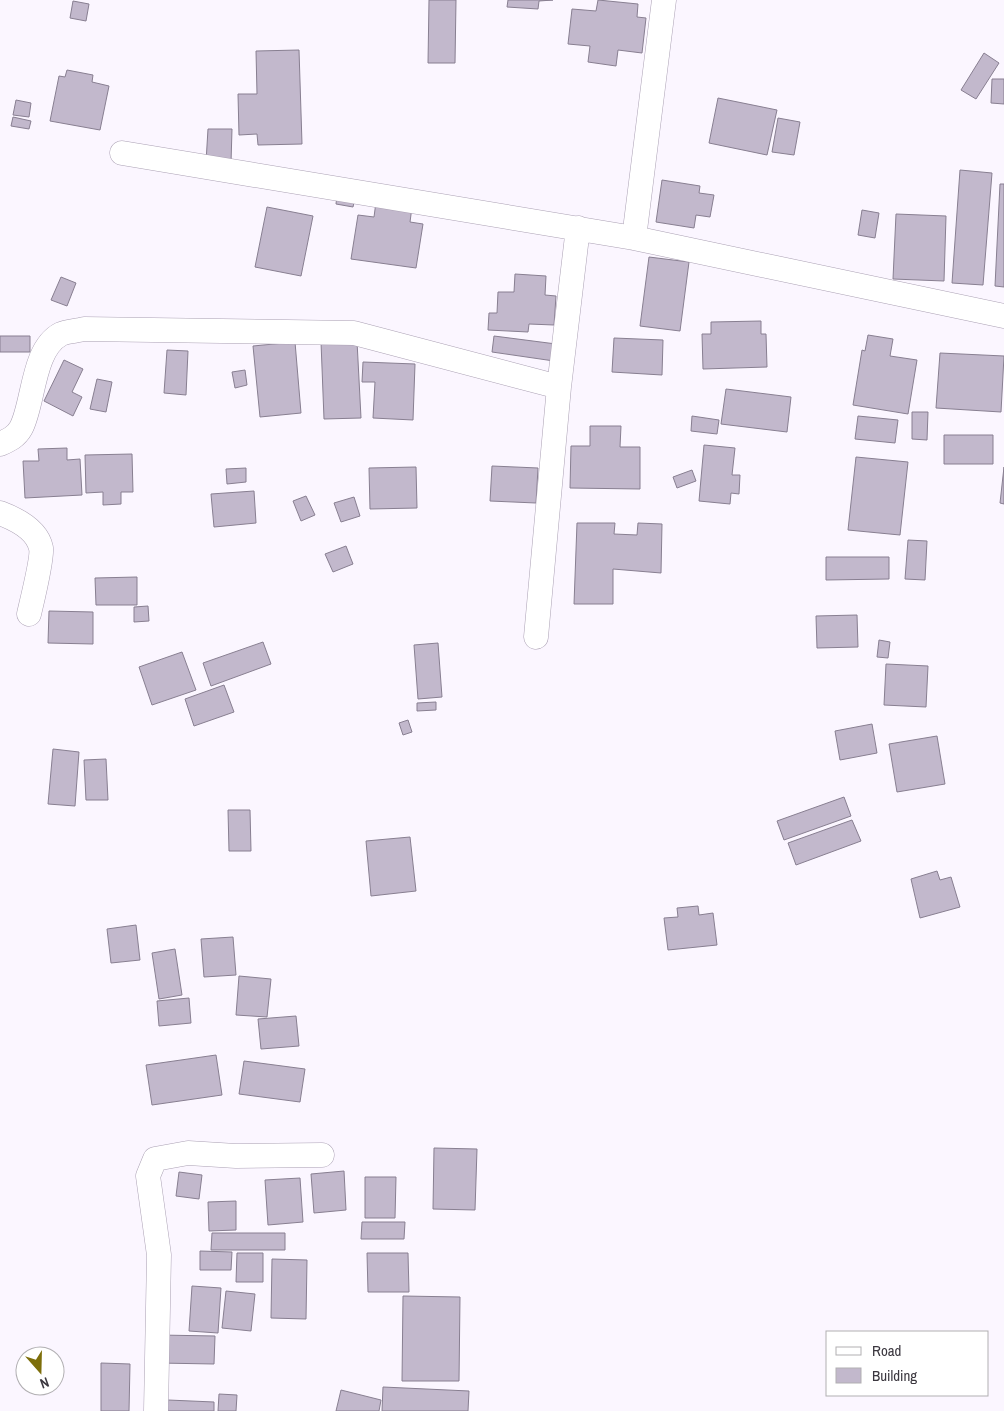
<svg xmlns="http://www.w3.org/2000/svg" width="1004" height="1411" font-family="'Archivo Narrow',sans-serif">
	<style>
		.building { fill: #c2b8cc; stroke: #887f91 }
		.lines { fill: none; stroke-linecap: round; stroke-linejoin: round }
		.minor-casing { stroke: #aba1b4; stroke-width: 25 }
		.minor { stroke: #fff; stroke-width: 24 }
	</style>
	<rect width="100%" height="100%" fill="#fbf6ff"/>
	<path class="building" d="M429 0H456L455 63H428Z
		M508 0H553L539 1 538 9 507 7Z
		M598 0 638 4 637 17 646 18 642 53 618 50 616 66 588 62 590 46 568 44 572 9 596 11Z
		M73 1 89 4 86 21 70 18Z
		M299 50 302 144 258 145 257 134 239 135 238 94H257L256 51Z
		M984 53 999 63 976 99 961 90Z
		M67 70 93 75 92 82 109 86 100 130 50 121 59 76 65 77Z
		M992 79H1004V104L991 103Z
		M718 98 777 110 767 155 709 143Z
		M16 100 31 103 29 117 13 115Z
		M13 117 31 121 29 129 11 126Z
		M778 118 800 122 794 155 772 152Z
		M208 129H232L231 163 206 162Z
		M960 170 992 173 983 285 952 283Z
		M662 180 700 186 699 193 714 195 710 217 696 215 694 228 656 222Z
		M1000 184H1004V287L995 286Z
		M337 195 355 198 353 207 336 204Z
		M376 202 412 207 410 222 423 224 416 268 351 259 358 215 374 217Z
		M267 207 313 216 301 276 255 267Z
		M862 210 879 213 875 238 858 235Z
		M896 214 946 216 944 281 893 279Z
		M649 257 689 262 680 331 640 326Z
		M515 274 546 276 545 295 556 296 554 325 529 324 528 332 488 330 489 313H497L498 292H514Z
		M61 277 76 283 67 306 51 300Z
		M761 321V334H766L767 367 703 369 702 334H711V322Z
		M868 335 893 339 890 356 917 360 908 414 853 405 862 350 865 351Z
		M0 336H30V352H0Z
		M494 336 556 344 554 361 492 352Z
		M614 338 663 340 662 375 612 372Z
		M357 341 361 418 324 419 321 342Z
		M295 342 301 413 260 417 253 346Z
		M167 350 188 351 186 395 164 393Z
		M940 353 1004 356 1001 412 936 408Z
		M64 360 83 369 72 392 82 397 73 416 44 401Z
		M363 362 415 364 413 420 373 418 375 382H362Z
		M245 370 247 385 235 388 232 372Z
		M97 379 112 382 106 412 90 409Z
		M726 389 791 397 787 432 721 424Z
		M912 412H928L927 440 912 439Z
		M692 416 719 420 717 434 691 431Z
		M858 416 898 420 895 443 855 439Z
		M590 426H621L620 447H640V489L570 488 571 446H590Z
		M944 435H993V464H944Z
		M704 445 735 448 732 475H740L739 494 731 493 730 504 699 501Z
		M67 448V460L80 459 82 495 25 498 23 461H39L38 449Z
		M132 454 133 492H121V504L103 505V492L86 493 85 455Z
		M856 457 908 462 900 535 848 530Z
		M492 466 538 468 536 503 490 501Z
		M416 467 417 508 370 509 369 468Z
		M1004 467V504L1000 503Z
		M246 468V482L227 484 226 469Z
		M692 470 696 481 677 488 673 477Z
		M254 491 256 523 214 527 211 494Z
		M306 496 315 515 301 521 293 501Z
		M354 497 360 516 341 522 334 503Z
		M577 523H615L614 534 637 535 638 523 662 524 661 573 613 569V604H574Z
		M908 540 927 541 925 580 905 579Z
		M346 546 353 564 333 572 325 554Z
		M826 557H889V579L826 580Z
		M137 577V605H96L95 578Z
		M148 606 149 621 134 622V607Z
		M49 611 93 612V644L48 643Z
		M857 615 858 647 817 648 816 616Z
		M879 640 890 642 888 658 877 657Z
		M263 642 271 664 211 686 203 663Z
		M438 643 442 697 418 699 414 645Z
		M182 652 196 690 152 705 139 667Z
		M886 664 928 666 926 707 884 705Z
		M224 685 234 712 194 726 185 699Z
		M436 702V710L417 711V703Z
		M408 720 412 732 403 735 399 723Z
		M872 724 877 753 840 760 835 731Z
		M937 736 945 784 897 792 889 744Z
		M53 749 79 752 75 806 48 804Z
		M106 759 108 800H86L84 760Z
		M844 797 851 816 784 840 777 821Z
		M228 810H250L251 851H229Z
		M852 820 861 841 796 865 788 843Z
		M410 837 416 891 371 896 366 841Z
		M937 871 940 880 951 877 960 907 920 918 911 879Z
		M698 906 699 915 713 913 717 945 668 950 664 918 678 917 677 908Z
		M136 925 140 960 111 963 107 929Z
		M233 937 236 975 204 977 201 939Z
		M175 949 182 995 159 999 152 953Z
		M239 976 271 979 267 1017 236 1015Z
		M189 998 191 1023 159 1026 157 1001Z
		M296 1016 299 1046 261 1049 258 1019Z
		M216 1055 222 1095 152 1105 146 1065Z
		M244 1061 305 1069 300 1102 239 1094Z
		M434 1148 477 1149 475 1210 433 1209Z
		M344 1171 346 1210 314 1213 311 1174Z
		M179 1172 202 1175 199 1199 176 1196Z
		M365 1177H396L395 1218H365Z
		M300 1178 303 1222 268 1225 265 1180Z
		M236 1201V1230L209 1231 208 1202Z
		M362 1222H405L404 1239H361Z
		M212 1233H285V1250H211Z
		M200 1251 232 1252 231 1270H200Z
		M237 1253H263V1282H236Z
		M367 1253H408L409 1292H368Z
		M272 1259 307 1260 306 1319 271 1318Z
		M192 1286 221 1288 218 1333 189 1331Z
		M226 1291 255 1294 251 1331 222 1328Z
		M403 1296 460 1297 459 1381H402Z
		M159 1335 215 1336 214 1364 158 1363Z
		M101 1363 130 1364 129 1411H101Z
		M383 1387 469 1391 468 1411H382Z
		M341 1390 381 1400 379 1411H336Z
		M219 1394 237 1395 236 1411H218Z
		M168 1400 214 1402V1411H167Z"/>
	<g class="lines">
		<g class="minor-casing">
			<path id="minor" d="M122 153 634 238 1004 316
				M634 238 664 0
				M0 444C9 440 16 437 21 428 34 404 32 349 61 334 67 331 77 331 84 329L354 333 559 387
				M0 513C16 519 37 529 41 548 43 557 32 601 29 614
				M536 637 559 387 578 228
				M156 1411 159 1255 148 1176 155 1159 188 1153 236 1156 322 1155"/>
		</g>
		<use href="#minor" class="minor"/>
	</g>
	<rect x="826" y="1331" width="162" height="65" fill="#ffffff" stroke="#b1afb2"/>
	<rect x="836" y="1347" width="25" height="8" fill="#ffffff" stroke="#b1afb2"/>
	<text x="872" y="1356" font-size="15" fill="#3b373f">Road</text>
	<rect x="836" y="1368" width="25" height="15" fill="#c2b8cc" stroke="#b1afb2"/>
	<text x="872" y="1381" font-size="15" fill="#3b373f">Building</text>
	<g transform="translate(40 1371) rotate(160)"><circle r="24" fill="#ffffff" stroke="#b1afb2"/>
	<path d="M0-4L9 19L0 12L-9 19Z" fill="#7d6e0a"/>
	<text y="-8" font-size="14" font-weight="bold" text-anchor="middle" fill="#3b373f">N</text>
	</g>
</svg>
